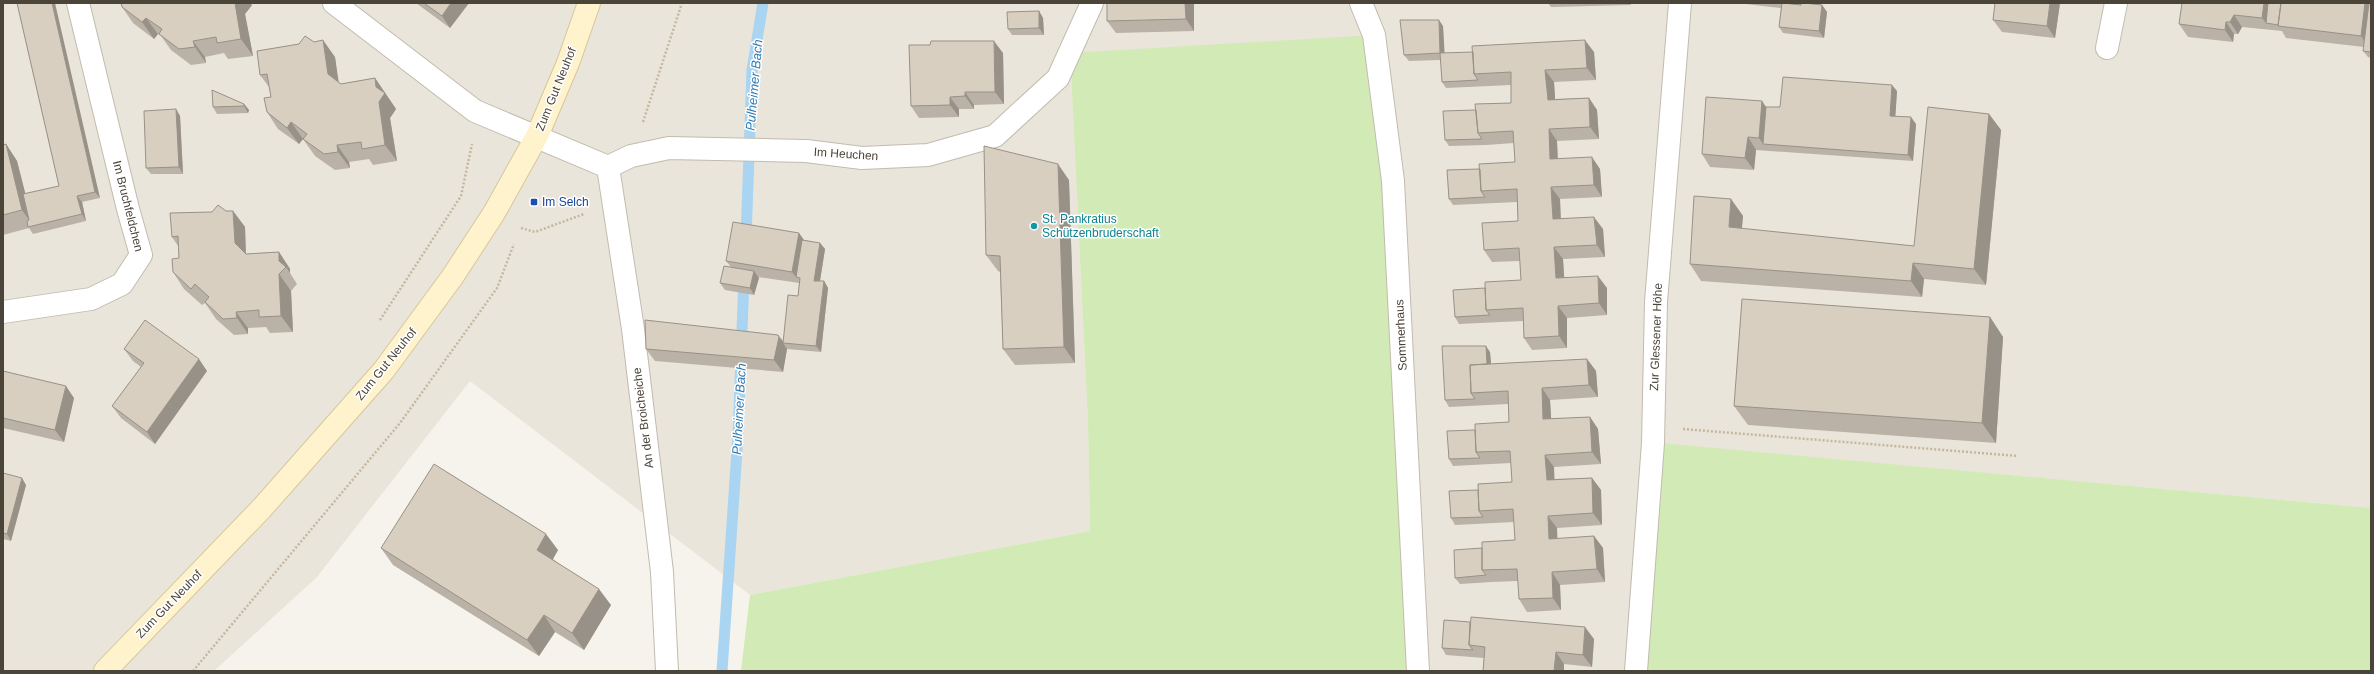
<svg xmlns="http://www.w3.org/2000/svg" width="2374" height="674" font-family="Helvetica,sans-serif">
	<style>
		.residential { fill: #eae5da }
		.green { fill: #d2eab5 }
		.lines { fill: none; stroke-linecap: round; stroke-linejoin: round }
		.stream { stroke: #a9d4f2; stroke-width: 11 }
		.street-casing { stroke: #c2bbae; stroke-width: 24 }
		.secondary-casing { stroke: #d6c79b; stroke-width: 24 }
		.path { stroke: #c4b79f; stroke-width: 2.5; stroke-dasharray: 2 2; stroke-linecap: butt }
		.street { stroke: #fff; stroke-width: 22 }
		.secondary { stroke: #fff3cd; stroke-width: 22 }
		.wall { fill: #bab2a6 }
		.shaded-wall { fill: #979187 }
		.building { fill: #d8cfc1; stroke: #979187 }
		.transit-dot { fill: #1a4fb4; stroke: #fff; stroke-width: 1.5 }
		.culture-dot { fill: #0f9aa8; stroke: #fff; stroke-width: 1.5 }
		.labels { text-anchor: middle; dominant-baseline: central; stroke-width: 3; stroke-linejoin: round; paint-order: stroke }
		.street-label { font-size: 12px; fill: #4b4439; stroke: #fff }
		.transit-label { font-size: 12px; fill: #164399; stroke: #fff; text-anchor: start }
		.culture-label { font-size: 12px; fill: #0d838f; stroke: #fff; text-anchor: start }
		.water-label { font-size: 13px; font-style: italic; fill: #2e7ab2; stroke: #fff }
	</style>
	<rect width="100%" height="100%" fill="#f6f3ec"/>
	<path class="residential" d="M3 3H2371V508L1653 443 1636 671H1418L1070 53 1088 423 1090 531 750 595 470 381 317 577 214 671H3Z"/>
	<path class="green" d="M1374 35 1418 671H741L750 595 1090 531 1088 423 1070 53Z
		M1661 443 2371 508V671H1643Z"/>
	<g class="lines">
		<path class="stream" d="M746 239 752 70 763 3
			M722 671 738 436 744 278"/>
		<g class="street-casing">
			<path id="street" d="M334 3 475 111 608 167 631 156 669 148 806 151 862 158 928 155 995 136 1058 78 1092 3
				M1361 3 1374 35 1393 181 1418 671
				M2107 48 2116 3
				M608 167 633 329 662 572 667 671
				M3 312 91 299 122 284 141 255 128 209 78 3
				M1636 671 1653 443 1656 302 1680 3"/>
		</g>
		<g class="secondary-casing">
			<path id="secondary" d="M105 671 262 508 384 370 453 276 494 213 537 136 568 63 589 3"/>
		</g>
		<path class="path" d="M643 122 682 3
			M521 228 535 232 584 214
			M380 320 461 196 472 144
			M1683 429 2018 456
			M193 671 400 423 497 288 514 244"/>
		<use href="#street" class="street"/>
		<use href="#secondary" class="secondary"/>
	</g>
	<path class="wall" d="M17 3 100 198 82 202 86 221 33 234 29 228 3 235V145L6 144 17 161 25 194 59 186Z
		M416 3H469L450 28Z
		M1048 3H1068V4Z
		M1107 3H1194V31L1116 33 1107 21Z
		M1548 3H1631V5L1551 7Z
		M1737 3H1807L1822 5 1827 12 1824 38 1783 33 1779 27 1781 8Z
		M1995 3H2060L2055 38 2002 32 1993 20Z
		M2182 3H2371V58L2368 57 2363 51 2364 47 2286 38 2282 31 2242 27 2238 34H2234L2233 42 2188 37 2179 24Z
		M252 5 245 14 253 56 228 59 224 53 205 57 206 63 191 65 171 50 161 36 158 34 154 39 133 23 122 7Z
		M1039 11 1043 18 1044 35H1012L1008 29Z
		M1443 26 1444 53 1594 52 1596 80 1554 82 1555 99 1589 98 1597 110 1599 139 1557 141 1558 159 1600 169 1602 197 1560 199 1561 219 1603 229 1605 257 1563 259 1564 277 1607 288V315L1567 318V348L1532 350 1524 338 1523 321 1459 324 1455 317 1485 288 1521 280 1520 261 1492 262 1484 250 1518 221 1517 202 1453 205 1449 199 1480 169 1515 162 1514 143 1486 145 1449 146 1445 140 1476 110 1511 103V85L1446 88 1442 82 1441 60 1409 61 1404 55Z
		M1003 53 1004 104 974 105V109H959V117L919 118 911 106Z
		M335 57 338 82 341 84 375 78 396 109 390 118 397 161 373 165 369 159 349 162 350 168 335 170 315 156 303 139 299 144 278 129 267 112 271 97 269 87 260 75Z
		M1897 91 1895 116 1916 124 1913 161 1756 150 1754 170 1710 167 1702 154 1762 101 1766 107H1780Z
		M244 104 249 110 248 113 217 114 213 107Z
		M176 109 180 116 183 174H151L146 168Z
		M1989 114 2001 130 1986 285 1924 279 1922 297 1701 281 1690 264 1731 199 1743 216 1742 229 1914 246Z
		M1069 180 1075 363 1015 365 1003 349 1000 272 998 271 986 255Z
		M226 211H233L245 227 246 254 279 252 290 269V273L297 284 291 291 293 332 270 333 266 327 248 328V334L234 335 216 319 205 303 202 305 184 289 173 272 179 258 178 246 172 237Z
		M799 233 804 240 820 243 825 249 820 281H824L828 288 821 352 787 349 783 372 655 361 646 349 778 335 783 341 798 296 799 283 758 277 759 278 754 295 725 290 720 283 731 267 726 261Z
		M1990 317 2003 337 1996 443 1748 425 1734 406Z
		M124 349 207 371 155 444 121 418 112 406 141 367 133 361Z
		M1490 352 1491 364 1587 359 1596 371 1598 397 1550 400 1551 419 1590 417 1598 429 1601 464 1554 467V479L1592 478 1601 490 1602 525 1557 528V539L1594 536 1603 548 1605 582 1560 585 1561 610 1527 612 1519 599 1518 581 1491 582 1460 584 1455 578 1482 548 1515 540 1514 522 1455 525 1451 518 1478 490 1512 482 1511 463 1453 466 1449 459 1475 430 1509 422 1508 404 1449 407 1445 400Z
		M3 371 74 398 64 442 3 428Z
		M3 473 26 485 11 541 3 539Z
		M381 548 558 550 553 559 611 605 584 650 555 632 539 656 393 565Z
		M1444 620 1594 639 1592 667 1564 664V671H1483L1484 658 1446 655 1442 648Z"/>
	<path class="shaded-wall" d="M52 3H55L100 198 95 192Z
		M235 3H250L252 5 245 14 253 56 241 39Z
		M451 3H469L450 28 442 16Z
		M1185 3H1194V31L1186 19Z
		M2050 3H2060L2055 38 2047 26Z
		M2264 3H2273L2266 23 2262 18Z
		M2365 3H2371L2369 48 2361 36Z
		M1822 5 1827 12 1824 38 1819 31Z
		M1039 11 1043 18 1044 35 1039 28Z
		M2234 15 2242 27 2238 34 2230 22Z
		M146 18 158 34 154 39 142 22Z
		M1439 20 1443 26 1445 60 1440 53Z
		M2226 22 2234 34 2233 42 2225 30Z
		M323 40 335 57 340 91 328 74Z
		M1585 40 1594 52 1596 80 1587 68Z
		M193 41 205 57 206 63 195 47Z
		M994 41 1003 53 1004 104 995 92Z
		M1545 70 1554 82 1556 112 1548 100Z
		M375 78 396 109 390 118 397 161 385 145Z
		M1892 85 1897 91 1895 122 1890 116Z
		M965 92 974 105V109L965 96Z
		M950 97 959 109V117L950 105Z
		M1589 98 1597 110 1599 139 1590 127Z
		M1762 101 1770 113 1763 144 1759 138Z
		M244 104 249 110 248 113 244 106Z
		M176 109 180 116 183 174 179 167Z
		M1989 114 2001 130 1986 285 1974 269Z
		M1911 117 1916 124 1913 161 1908 155Z
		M291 122 303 139 299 144 287 128Z
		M1549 129 1557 141 1558 171 1550 159Z
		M1748 137 1756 150 1754 170 1745 158Z
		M6 144 17 161 34 227 22 210Z
		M337 145 349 162 350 168 338 152Z
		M1592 157 1600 169 1602 197 1594 185Z
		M1058 164 1069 180 1075 363 1064 347Z
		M1551 187 1560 199 1561 231 1553 219Z
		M77 196 82 202 86 221 82 214Z
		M1731 199 1743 216 1740 244 1729 227Z
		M233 211 245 227 246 260 235 243Z
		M1594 217 1603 229 1605 257 1597 245Z
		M799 233 807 245 800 278 796 277 792 272Z
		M820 243 825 249 819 287 814 281Z
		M1554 247 1563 259 1565 290 1556 278Z
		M279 252 290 269V273L286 267 279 261Z
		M1913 263 1924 279 1922 297 1911 281Z
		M754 271 759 278 754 295 750 288Z
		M279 274 291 291 293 332 281 316Z
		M1598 276 1607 288V315L1599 303Z
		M824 281 828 288 821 352 816 346Z
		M1558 306 1567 318V348L1559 336Z
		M236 312 248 328V334L237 318Z
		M1990 317 2003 337 1996 443 1982 423Z
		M778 335 784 343H783L787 349 783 372 774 360Z
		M1486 346 1490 352 1492 376 1487 370Z
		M199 359 207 371 155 444 147 432Z
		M1587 359 1596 371 1598 397 1589 385Z
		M66 386 74 398 64 442 55 430Z
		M1542 388 1550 400 1552 432 1543 419Z
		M1590 417 1598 429 1601 464 1592 452Z
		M1545 455 1554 467 1555 492 1547 480Z
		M22 478 26 485 11 541 7 534Z
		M1592 478 1601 490 1602 525 1593 513Z
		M1548 516 1557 528 1558 551 1549 539Z
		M546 534 558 550 549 566 537 550Z
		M1594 536 1603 548 1605 582 1597 569Z
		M1552 572 1560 585 1561 610 1553 598Z
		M599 589 611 605 584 650 572 633Z
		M544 615 555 632 539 656 527 640Z
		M1585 627 1594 639 1592 667 1583 655Z
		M1556 652 1564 664V671H1554Z"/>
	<path class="building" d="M17 3H52L95 192 77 196 82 214 28 227 27 221 29 220 23 194 59 186Z
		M121 3H235L241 39 217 43 216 37 193 41 195 47 179 49 159 34 162 29 146 18 142 22 122 7Z
		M424 3H451L442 16Z
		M1107 3H1185L1186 19 1107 21Z
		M1782 3 1801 5V3H1804L1822 5 1819 31 1779 27Z
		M1995 3H2050L2047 26 1993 20Z
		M2182 3H2264L2262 18 2234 15 2230 22H2226L2225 30 2179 24Z
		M2268 3H2281L2278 25 2266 23Z
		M2281 3H2365L2361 36 2278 26Z
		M2369 3H2371V52L2363 51Z
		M1039 11V28L1008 29 1007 12Z
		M1400 20H1439L1440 53 1404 55Z
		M305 36 314 42 323 40 328 74 341 84 375 78 376 87 385 93 379 102 385 145 362 149 361 142 337 145 338 152 324 154 303 139 307 134 291 122 287 128 267 112 264 98 271 97 267 74 260 75 257 51 299 44Z
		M1585 40 1587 68 1545 70 1548 100 1589 98 1590 127 1549 129 1550 159 1592 157 1594 185 1551 187 1553 219 1594 217 1597 245 1554 247 1556 278 1598 276 1599 303 1558 306 1559 336 1524 338 1523 308 1486 310 1485 282 1521 280 1519 248 1484 250 1482 223 1518 221 1517 189 1481 191 1479 164 1515 162 1513 131 1478 133 1475 104 1511 103V72L1474 74 1472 46Z
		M931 41H994L995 92H965V96L950 97V105L911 106 909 45H930Z
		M1473 52 1474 74 1478 80 1442 82 1440 53Z
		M1783 77 1892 85 1890 116 1911 117 1908 155 1763 144 1766 107H1780Z
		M212 90 244 104V106L213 107Z
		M1706 97 1762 101 1759 138 1748 137 1745 158 1702 154Z
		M1928 107 1989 114 1974 269 1913 263 1911 281 1690 264 1694 196 1731 199 1729 227 1914 246Z
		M176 109 179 167 146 168 144 111Z
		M1476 110 1478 133 1482 139 1445 140 1443 111Z
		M6 144 22 210 3 215V145Z
		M984 146 1058 164 1064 347 1003 349 1000 256 986 255Z
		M1480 169 1481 191 1485 197 1449 199 1447 170Z
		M218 205 226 211H233L235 243 246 254 279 252V261L286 267 279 274 281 316 259 317V310L236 312 237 318 223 319 205 302 209 297 195 284 191 289 173 272 172 259 179 258 178 236 172 237 170 213 212 212Z
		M733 222 799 233 792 272 726 261Z
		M802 240 820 243 814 281H824L816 346 783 343 788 295 798 296 800 278 796 277Z
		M724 266 754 271 750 288 720 283Z
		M1485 288 1486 310 1490 315 1455 317 1453 290Z
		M1742 299 1990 317 1982 423 1734 406Z
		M145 320 199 359 147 432 112 406 144 363 124 349Z
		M645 320 778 335 779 337 774 360 646 349Z
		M1442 346H1486L1487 364 1470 365 1471 393 1475 399 1445 400Z
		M1587 359 1589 385 1542 388 1543 419 1590 417 1592 452 1545 455 1547 480 1592 478 1593 513 1548 516 1549 539 1594 536 1597 569 1552 572 1553 598 1519 599 1517 569 1482 570V542L1515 540 1513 509 1479 511 1478 484 1512 482 1510 451 1476 452 1475 424 1509 422 1508 391 1471 393 1470 365Z
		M3 371 66 386 55 430 3 418Z
		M1475 430 1476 452 1480 458 1449 459 1447 431Z
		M434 464 546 534 537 550 599 589 572 633 544 615 527 640 381 548Z
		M3 473 22 478 7 534 3 533Z
		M1478 490 1479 511 1483 517 1451 518 1449 491Z
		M1482 548V570L1486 575 1455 578 1454 550Z
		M1471 617 1585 627 1583 655 1556 652 1554 671H1483L1485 647 1469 645Z
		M1444 620 1470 622 1469 645 1473 650 1442 648Z"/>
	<rect class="transit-dot" x="530" y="198" width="8" height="8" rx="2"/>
	<circle class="culture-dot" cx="1034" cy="226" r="4"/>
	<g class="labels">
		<g class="street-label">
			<text transform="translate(556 89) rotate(-68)">Zum Gut Neuhof</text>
			<text transform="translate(846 154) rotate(4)">Im Heuchen</text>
			<text transform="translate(128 206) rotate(76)">Im Bruchfeldchen</text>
			<text transform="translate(1401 335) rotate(-93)">Sommerhaus</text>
			<text transform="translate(1656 337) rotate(-88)">Zur Glessener Höhe</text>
			<text transform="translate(386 364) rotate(-51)">Zum Gut Neuhof</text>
			<text transform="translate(643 418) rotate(-97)">An der Broicheiche</text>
			<text transform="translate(169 604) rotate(-46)">Zum Gut Neuhof</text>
		</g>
		<g class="transit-label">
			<text x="542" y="202">Im Selch</text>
		</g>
		<g class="culture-label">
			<text x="1042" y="219">St. Pankratius<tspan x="1042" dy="14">Schützenbruderschaft</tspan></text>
		</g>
		<g class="water-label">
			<text transform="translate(754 85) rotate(-85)">Pulheimer Bach</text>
			<text transform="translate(739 409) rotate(-87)">Pulheimer Bach</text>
		</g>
	</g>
	<rect width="2374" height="674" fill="none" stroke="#4b4439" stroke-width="8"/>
</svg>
